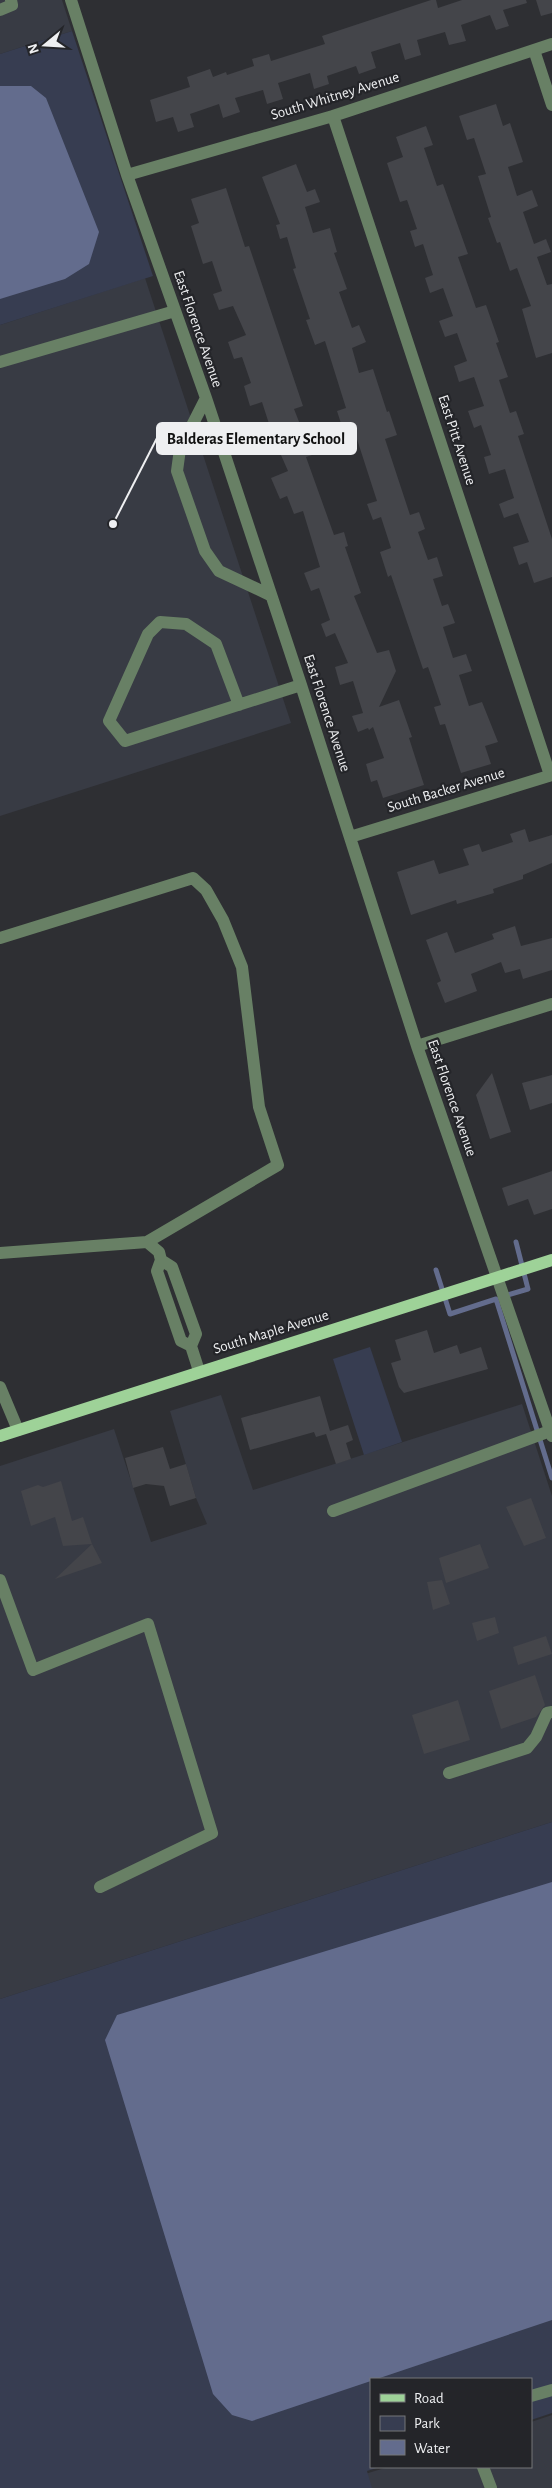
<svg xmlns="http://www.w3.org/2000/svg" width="552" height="2488" font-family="'Alegreya Sans',sans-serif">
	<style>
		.built { fill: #383b44 }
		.green { fill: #373d51 }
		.water { fill: #636c8d }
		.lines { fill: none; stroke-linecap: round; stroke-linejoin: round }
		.stream { stroke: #636c8d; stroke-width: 5 }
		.building { fill: #44454a }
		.minor { stroke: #688065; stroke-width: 12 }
		.major { stroke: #9ed298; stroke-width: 12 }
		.labels { text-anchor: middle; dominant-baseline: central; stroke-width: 4.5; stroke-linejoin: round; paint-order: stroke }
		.street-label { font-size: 15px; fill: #eeeff1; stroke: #242529 }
		.leader { fill: none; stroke: #eeeff1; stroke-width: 2 }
		.callout-dot { fill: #eeeff1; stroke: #242529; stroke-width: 2 }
		.callout { fill: #eeeff1; stroke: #eeeff1; stroke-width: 2 }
		.callout-label { font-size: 16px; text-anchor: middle; font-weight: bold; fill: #111 }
	</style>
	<rect width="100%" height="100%" fill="#2e2f33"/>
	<path class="built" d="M0 0H62L72 31 0 54Z
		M145 278 291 723 0 816V325Z
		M221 1395 253 1490 522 1404 552 1496V1822L0 1999V1466L114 1429 151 1542 207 1524 196 1498 170 1411Z
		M552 2415V2488H369L365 2474 388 2467H531V2422Z"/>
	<path class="green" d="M72 31 153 276 0 325V54Z
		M370 1347 402 1442 364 1455 333 1359Z
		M552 1822V2413L531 2420V2379H371V2467H380L367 2471 372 2488H0V1999Z"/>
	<path class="water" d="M0 86H31L46 98 99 232 89 264 65 279 0 299Z
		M552 1882V2320L252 2421 232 2415 213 2394 105 2040 117 2015Z"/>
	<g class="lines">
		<path class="stream" d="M436 1270 450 1314 496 1299 552 1478
			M504 1296 528 1289 516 1242"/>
	</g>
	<path class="building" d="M431 0H436L438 8 462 0H526L527 3 503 10 509 26 496 30 490 15 461 25 466 41 449 45 445 32 417 40 421 55 405 60 400 43 371 52 376 68 359 74 356 66 327 76 329 84 314 89 310 73 278 83 283 99 267 104 263 90 235 98 240 112 223 118 219 104 190 114 194 127 178 132 173 117 156 122 150 100 190 87 187 77 210 69 213 77 226 72 227 75 254 66 252 59 269 54 271 61 325 44 322 36Z
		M536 0H552V13L541 16Z
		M496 104 503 126 510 123 523 162 508 167 517 196 532 190 538 206 523 212 534 244 546 239 551 252 537 257 547 285 552 284V353L536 358 522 309 531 306 517 268 510 271 500 242 497 243 488 218 491 217 478 176 486 174 474 138 467 140 459 116Z
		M426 126 433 145 424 148 437 186 443 184 468 254 458 257 476 308 486 305 499 342 496 343 508 377 499 380 510 413 516 411 524 434 518 436 552 539V577L534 583 527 562 519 565 513 547 529 542 518 513 504 518 499 504 514 498 505 469 489 474 484 457 491 455 481 425 474 428 468 411 484 406 474 377 459 382 454 366 467 361 457 333 445 337 439 321 453 316 443 288 430 293 425 278 433 275 423 244 415 247 410 231 417 229 407 200 400 202 387 163 403 157 396 137Z
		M296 164 307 192 315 189 320 202 305 207 313 233 330 228 337 252 334 253 347 289 339 292 352 328 359 325 366 342 352 348 359 373 373 369 387 412 389 411 397 435 385 439 410 515 419 512 425 529 418 532 428 560 437 557 443 576 433 579 442 606 448 604 455 623 443 627 453 658 466 654 472 671 459 675 469 706 482 702 498 742 485 746 491 764 461 773 445 724 440 725 434 707 441 705 428 667 423 669 391 575 388 577 380 552 391 548 381 517 373 520 367 504 377 501 355 433 345 436 337 411 346 408 325 341 315 345 306 320 310 319 293 269 296 268 287 237 280 239 276 225 280 224 262 177Z
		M226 188 245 247 249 246 303 406 294 409 312 455 306 457 334 535 344 532 348 546 345 547 361 593 354 596 377 653 389 650 396 671 379 707 399 700 412 737 409 738 424 785 383 798 377 780 371 782 366 764 384 758 373 727 369 730 368 728 358 732 352 716 363 713 353 681 340 685 335 667 348 663 335 633 326 637 321 624 330 620 319 588 311 591 304 573 320 567 303 511 294 514 287 496 280 499 271 478 288 471 277 446 266 451 260 434 271 430 262 402 250 406 244 386 251 383 242 357 234 359 228 342 246 335 233 306 219 310 213 294 222 291 212 261 203 264 191 226 199 223 191 199Z
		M525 829 529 842 552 835V863L523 875V879L493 889 494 893 457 904 456 900 411 915 397 872 434 860 439 874 469 865 463 849 479 844 482 852 513 842 510 834Z
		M515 926 521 946 552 938V970L523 979 520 969 505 973 501 962 471 974 477 991 445 1003 437 983 441 981 426 940 447 932 455 953 494 939 492 934Z
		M492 1073 511 1132 490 1139 476 1095Z
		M552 1075V1103L530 1110 522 1083Z
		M552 1171V1209L534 1215 528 1199 508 1206 502 1188Z
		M427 1330 434 1353 457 1345 460 1354 481 1347 488 1369 404 1393 399 1387 391 1363 401 1360 395 1340Z
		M320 1396 330 1431 348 1425 353 1440 346 1443 351 1459 336 1464 326 1434 316 1437 314 1432 250 1450 241 1418Z
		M163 1447 170 1469 186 1464 196 1498 170 1506 164 1486 146 1484 133 1488 125 1458Z
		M61 1481 72 1521 83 1517 92 1544 63 1546 55 1517 31 1526 21 1491 38 1485 43 1487Z
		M531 1498 546 1538 524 1546 506 1507Z
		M92 1544 102 1563 55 1579Z
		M480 1544 489 1568 446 1583 439 1558Z
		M442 1580 450 1604 433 1610 427 1582Z
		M495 1617 499 1633 477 1641 472 1623Z
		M546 1636 552 1654 518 1665 513 1647Z
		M535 1675 545 1705 536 1717 501 1729 489 1691Z
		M458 1700 470 1740 424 1754 412 1715Z"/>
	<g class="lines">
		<path class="minor" d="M71 0 127 175 206 398 301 685 417 1046 552 1436
			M0 10 12 5 11 0
			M534 50 552 105
			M333 116 550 775
			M127 175 333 116 552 44
			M0 362 175 311
			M206 398 180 449 177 471 205 551 219 571 270 595
			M239 705 216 644 186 624 160 622 148 634 109 721 125 741 301 685
			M350 837 552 775
			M0 938 193 878 206 890 223 920 242 967 259 1107 278 1165 147 1242
			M417 1046 552 1004
			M0 1253 147 1242 159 1252 161 1260 172 1267 196 1334 191 1346 199 1371
			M161 1260 157 1271 181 1341 191 1346
			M0 1387 18 1430
			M333 1511 550 1431
			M0 1580 33 1670 148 1624 212 1833 100 1887
			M449 1773 527 1748 536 1737 547 1713 552 1712
			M531 2396 552 2390
			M483 2467 491 2488"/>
		<path class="major" d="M0 1436 552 1260"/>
	</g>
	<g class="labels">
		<g class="street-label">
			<text transform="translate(335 96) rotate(-17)">South Whitney Avenue</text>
			<text transform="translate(198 329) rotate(71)">East Florence Avenue</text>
			<text transform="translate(457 440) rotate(72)">East Pitt Avenue</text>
			<text transform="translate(327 713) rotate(72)">East Florence Avenue</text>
			<text transform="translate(446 790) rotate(-17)">South Backer Avenue</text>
			<text transform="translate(452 1098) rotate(71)">East Florence Avenue</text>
			<text transform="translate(271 1332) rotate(-17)">South Maple Avenue</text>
		</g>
	</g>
	<path class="leader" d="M113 524L157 438"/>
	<circle class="callout-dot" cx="113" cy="524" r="5"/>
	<rect class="callout" x="157" y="423" width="199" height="31" rx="5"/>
	<g class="callout-label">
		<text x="256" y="444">Balderas Elementary School</text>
	</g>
	<rect x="370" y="2378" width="162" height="90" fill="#242529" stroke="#757679"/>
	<rect x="380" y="2394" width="25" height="8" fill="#9ed298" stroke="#757679"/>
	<text x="414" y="2403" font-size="15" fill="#eeeff1">Road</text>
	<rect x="380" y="2416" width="25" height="15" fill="#373d51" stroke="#757679"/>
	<text x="414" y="2428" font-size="15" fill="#eeeff1">Park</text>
	<rect x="380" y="2440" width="25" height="15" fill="#636c8d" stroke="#757679"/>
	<text x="414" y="2453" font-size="15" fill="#eeeff1">Water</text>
	<g transform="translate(45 45) rotate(252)" stroke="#242529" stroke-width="4" paint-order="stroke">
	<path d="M0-4L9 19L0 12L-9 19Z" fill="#eeeff1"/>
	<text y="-8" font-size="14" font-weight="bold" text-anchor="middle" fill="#eeeff1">N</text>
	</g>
</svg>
